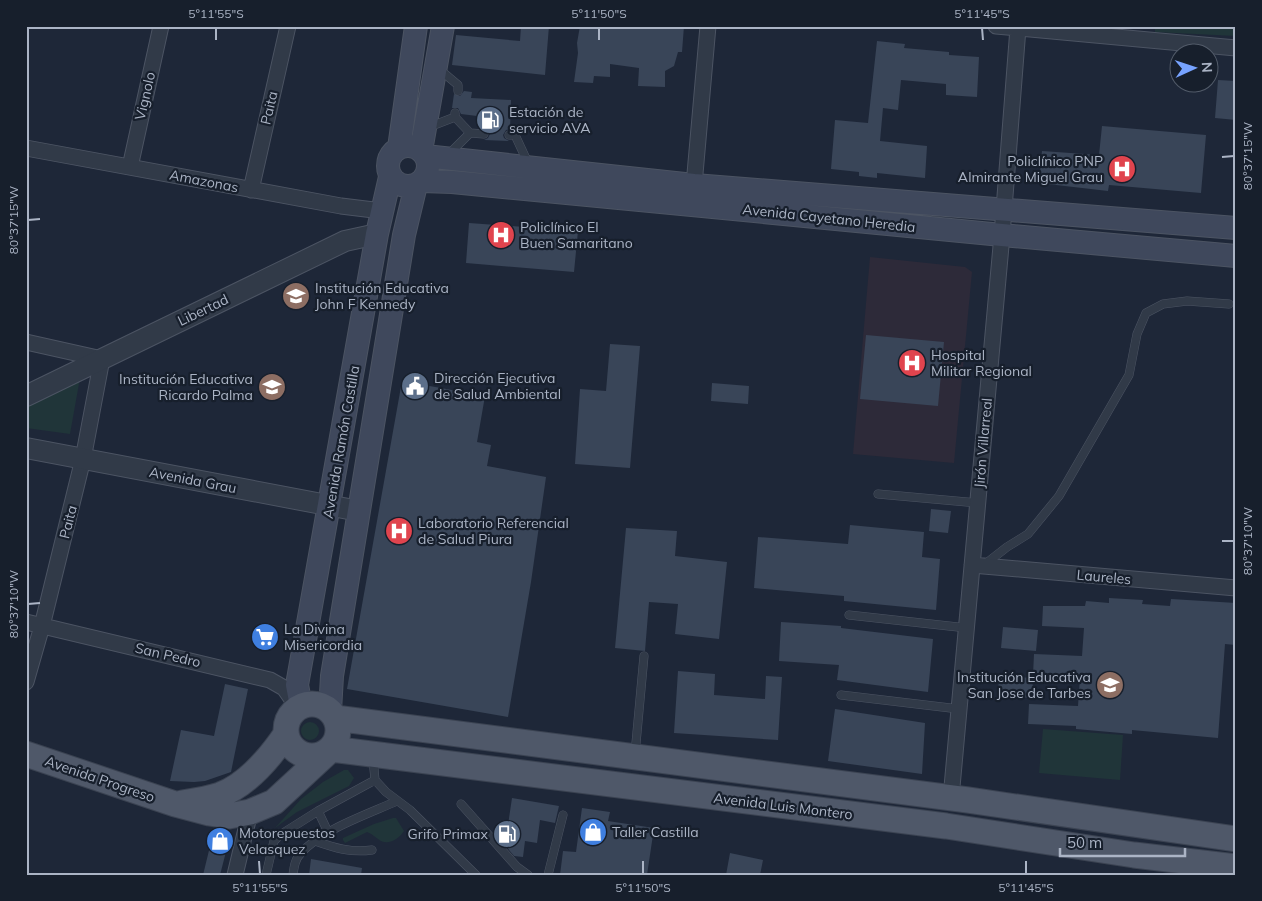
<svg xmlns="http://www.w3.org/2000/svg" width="1262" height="901" font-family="Mulish,sans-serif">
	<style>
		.medical { fill: #2d2a39 }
		.green { fill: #203539 }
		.building { fill: #394558 }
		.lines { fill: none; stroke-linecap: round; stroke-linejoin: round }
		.service-casing { stroke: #4c5463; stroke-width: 9 }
		.minor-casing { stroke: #4c5463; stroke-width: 17 }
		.tertiary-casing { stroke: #4c5463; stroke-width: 22 }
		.secondary-casing { stroke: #4c5463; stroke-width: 24 }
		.primary-casing { stroke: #3b4352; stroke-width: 27 }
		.service { stroke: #313a48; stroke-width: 8 }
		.minor { stroke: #313a48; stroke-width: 15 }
		.tertiary { stroke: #313a48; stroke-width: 20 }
		.secondary { stroke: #3f485c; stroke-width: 22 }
		.primary { stroke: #4f5869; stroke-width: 25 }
		.ticks { fill: none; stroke: #abb4c5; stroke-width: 2 }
		.labels { text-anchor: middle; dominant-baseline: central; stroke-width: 4.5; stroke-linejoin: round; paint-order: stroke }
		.street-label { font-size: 14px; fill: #abb4c5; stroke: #171f2c }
		.poi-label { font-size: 14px; fill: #abb4c5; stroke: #171f2c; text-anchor: start }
		.neatline { fill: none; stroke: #abb4c5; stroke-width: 2 }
		.ticks-label { font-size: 12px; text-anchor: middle; fill: #abb4c5 }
	</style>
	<rect width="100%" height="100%" fill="#1e2738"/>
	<path class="medical" d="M870 257 965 267 972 272 954 463 853 454Z"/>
	<path class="green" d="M1155 26H1236V36L1155 32Z
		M80 378 70 434 26 428V402Z
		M301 731a9 9 0 1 1 18 0a9 9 0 1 1-18 0Z
		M1043 729 1123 735 1120 780 1039 773Z
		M344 770H348L354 778 349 786 297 812 275 828 301 799 323 782Z
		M393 818H396L404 831C399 839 387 847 378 839 374 836 372 834 367 832L345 843 343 840V838L374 824Z"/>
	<path class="building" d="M521 26H549L545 75 452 65 456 35 520 41Z
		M580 26H684L682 52H678L674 66 665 71V87L638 86 639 68 610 64V77L594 76 593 83 574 82 578 53 577 43Z
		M877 41 905 44 904 48 949 52V55L979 57 977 97 946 95V84L901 80 898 110 883 108 880 141 927 146 925 178 877 173V178L859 176V172L831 169 835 120 868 123Z
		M1218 80 1236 81V120L1215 118Z
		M464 91 472 92 471 98 511 100 510 129 506 130 503 135 504 138 509 141 484 140 488 138 490 134 488 130 484 128 485 117 461 114 458 108H452L454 94 460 96Z
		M1102 126 1206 135 1201 193 1109 185 1108 191 1039 183 1042 151 1099 155Z
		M469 223 578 231 574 272 466 263Z
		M866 335 944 342 938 406 860 399Z
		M610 344 640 346 630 468 575 464 580 389 606 391Z
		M402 381 485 396 477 442 491 445 487 466 546 477 531 582 508 717 347 689Z
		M712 383 749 386 748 404 711 401Z
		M931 509 951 511 948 533 929 531Z
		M850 525 924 532 922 557 940 559 936 610 844 601V596L754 588 758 537 848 544Z
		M626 528 677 531 675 556 727 562 719 639 675 634 678 604 649 602 645 651 615 648Z
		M1109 598 1143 600 1142 604 1170 606 1171 599 1236 603V645L1225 644 1218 738 1132 730V734L1076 729V726L1028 724 1029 704 1078 706 1080 677 1033 675 1034 654 1082 656 1084 628 1042 626 1043 606H1085L1086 601 1109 603Z
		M781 622 841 626V628L933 639 928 692 837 680 839 665 779 661Z
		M1003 627 1038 630 1036 651 1001 648Z
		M678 671 715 674 714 695 765 699 766 676 782 677 778 740 674 733Z
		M999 676 1033 678 1032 698 998 697Z
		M225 684 248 689 231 772 205 781 194 782 170 781 181 730 214 736Z
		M835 709 925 723 922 774 828 761Z
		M512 798 559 806 555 823 540 820 537 843 525 841 523 857 514 856 505 845Z
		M582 808 610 812 608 821 654 828 647 875H560L563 851 576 852Z
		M213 834 227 837 228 844 220 875H203Z
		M730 853 763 860 760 875H726Z
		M311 859 362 868 361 875H309Z"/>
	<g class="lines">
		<g class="service-casing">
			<path id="service" d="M439 69 458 85V91
				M455 117 470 133
				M429 127 455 117V113
				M509 135H515L528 163
				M448 155 470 133 484 134
				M878 494 978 503
				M984 565 1007 547 1028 534 1059 496 1129 375 1137 334 1146 313 1163 304 1187 301 1229 304
				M849 615 967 628
				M841 695 959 709
				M635 754 644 656
				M373 758 375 780 386 792 410 810 476 875
				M461 804 517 867 528 875
				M318 811 328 832
				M315 841C335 848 351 853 372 850
				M266 875 274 841 280 835 318 811 375 780
				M293 875C294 867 295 859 301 853 321 830 368 814 397 801
				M548 875 563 815"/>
		</g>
		<g class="minor-casing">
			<path id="minor" d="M996 26 1236 48
				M26 148 341 206 382 211
				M130 167 161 26
				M694 185 708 26
				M251 190 288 26
				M26 342 102 359 83 459 42 626 26 682
				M972 565 1236 588
				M26 622 270 680 284 688 298 708
				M951 798 1002 235 1018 28
				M235 875 250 812"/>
		</g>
		<g class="tertiary-casing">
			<path id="tertiary" d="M26 396 345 241 377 234
				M26 448 359 511"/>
		</g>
		<g class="secondary-casing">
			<path id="secondary" d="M388 166a20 20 0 1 1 40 0a20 20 0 1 1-40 0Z
				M399 148 416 26
				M421 151 443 26
				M425 156 694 185 1236 228
				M422 181 452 182 1002 235 1236 256
				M301 706 297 685 377 234 390 177
				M330 711 332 676 404 235 416 185"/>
		</g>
		<g class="primary-casing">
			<path id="primary" d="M286 730a26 26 0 1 1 52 0a26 26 0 1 1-52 0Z
				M335 718 968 800 1236 839
				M331 749 946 826 1134 855 1236 867
				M26 754 175 804 209 813 229 816 250 812 274 802 328 752
				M182 803C195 801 208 799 220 795 247 785 271 756 286 734"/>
		</g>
		<use href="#service" class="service"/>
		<use href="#minor" class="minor"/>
		<use href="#tertiary" class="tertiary"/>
		<use href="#secondary" class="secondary"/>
		<use href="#primary" class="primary"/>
	</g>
	<path class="ticks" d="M216 28V40M599 28V40M982 28 983 40M1222 157 1234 156M28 220 40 219M1222 541H1234M28 604 40 603M259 861 260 874M643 861V874M1026 861V874"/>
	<defs>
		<g id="fuel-disc" transform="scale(1.4375)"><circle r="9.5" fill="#5c6f8a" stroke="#171f2c"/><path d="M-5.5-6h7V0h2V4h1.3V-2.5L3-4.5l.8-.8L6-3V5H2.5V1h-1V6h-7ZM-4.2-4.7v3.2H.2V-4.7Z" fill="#fff"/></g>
		<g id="hospital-disc" transform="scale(1.4375)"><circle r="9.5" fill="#e0444e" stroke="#171f2c"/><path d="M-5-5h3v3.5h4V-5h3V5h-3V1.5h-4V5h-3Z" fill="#fff"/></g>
		<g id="school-disc" transform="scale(1.4375)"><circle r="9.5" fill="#8d6e63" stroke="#171f2c"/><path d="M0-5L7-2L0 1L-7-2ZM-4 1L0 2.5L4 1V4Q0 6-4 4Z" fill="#fff"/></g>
		<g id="civic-disc" transform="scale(1.4375)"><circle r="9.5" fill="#5c6f8a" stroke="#171f2c"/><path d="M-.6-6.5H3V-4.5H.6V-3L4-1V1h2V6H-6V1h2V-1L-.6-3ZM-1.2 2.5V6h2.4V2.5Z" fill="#fff"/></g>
		<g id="supermarket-disc" transform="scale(1.4375)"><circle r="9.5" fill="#3f7fe0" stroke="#171f2c"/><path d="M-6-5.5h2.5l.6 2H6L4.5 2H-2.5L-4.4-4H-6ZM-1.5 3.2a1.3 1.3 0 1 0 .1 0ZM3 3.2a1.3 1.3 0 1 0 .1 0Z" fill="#fff"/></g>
		<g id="shop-disc" transform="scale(1.4375)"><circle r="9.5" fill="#3f7fe0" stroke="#171f2c"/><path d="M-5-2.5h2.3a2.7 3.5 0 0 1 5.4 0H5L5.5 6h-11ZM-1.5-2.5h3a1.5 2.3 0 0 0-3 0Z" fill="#fff"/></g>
	</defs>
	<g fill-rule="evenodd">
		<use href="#fuel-disc" x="490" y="120"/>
		<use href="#hospital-disc" x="1122" y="169"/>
		<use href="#hospital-disc" x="501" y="235"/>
		<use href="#school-disc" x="296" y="296"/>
		<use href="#hospital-disc" x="912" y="363"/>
		<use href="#civic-disc" x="415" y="386"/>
		<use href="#school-disc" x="272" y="387"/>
		<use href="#hospital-disc" x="399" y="531"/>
		<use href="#supermarket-disc" x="265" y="637"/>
		<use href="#school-disc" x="1110" y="685"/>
		<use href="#shop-disc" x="593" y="832"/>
		<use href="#fuel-disc" x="507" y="834"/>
		<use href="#shop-disc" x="220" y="841"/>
	</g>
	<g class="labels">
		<g class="street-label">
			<text transform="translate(145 96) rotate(-77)">Vignolo</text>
			<text transform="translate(269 108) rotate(-77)">Paita</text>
			<text transform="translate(204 181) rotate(11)">Amazonas</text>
			<text transform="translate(829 218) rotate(6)">Avenida Cayetano Heredia</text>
			<text transform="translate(203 310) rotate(-26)">Libertad</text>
			<text transform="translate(341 442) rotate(-80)">Avenida Ramón Castilla</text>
			<text transform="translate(983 443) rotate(-85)">Jirón Villarreal</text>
			<text transform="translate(193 480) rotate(11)">Avenida Grau</text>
			<text transform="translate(68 522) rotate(-76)">Paita</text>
			<text transform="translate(1104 577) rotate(5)">Laureles</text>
			<text transform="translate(168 655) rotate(13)">San Pedro</text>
			<text transform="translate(100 779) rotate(19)">Avenida Progreso</text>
			<text transform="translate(783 806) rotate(7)">Avenida Luis Montero</text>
		</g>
		<g class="poi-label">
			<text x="509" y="112">Estación de<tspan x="509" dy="16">servicio AVA</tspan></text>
			<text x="1103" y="161" text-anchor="end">Policlínico PNP<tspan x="1103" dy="16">Almirante Miguel Grau</tspan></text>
			<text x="520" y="227">Policlínico El<tspan x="520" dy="16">Buen Samaritano</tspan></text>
			<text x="315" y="288">Institución Educativa<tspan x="315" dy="16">John F Kennedy</tspan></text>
			<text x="931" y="355">Hospital<tspan x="931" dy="16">Militar Regional</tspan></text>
			<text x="434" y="378">Dirección Ejecutiva<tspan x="434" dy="16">de Salud Ambiental</tspan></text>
			<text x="253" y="379" text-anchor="end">Institución Educativa<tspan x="253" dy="16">Ricardo Palma</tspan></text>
			<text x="418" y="523">Laboratorio Referencial<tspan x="418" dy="16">de Salud Piura</tspan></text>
			<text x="284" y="629">La Divina<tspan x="284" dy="16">Misericordia</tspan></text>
			<text x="1091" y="677" text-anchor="end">Institución Educativa<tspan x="1091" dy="16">San Jose de Tarbes</tspan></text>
			<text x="612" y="832">Taller Castilla</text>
			<text x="239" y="833">Motorepuestos<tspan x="239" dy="16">Velasquez</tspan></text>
			<text x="488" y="834" text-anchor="end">Grifo Primax</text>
		</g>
	</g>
	<rect width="1262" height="901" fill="none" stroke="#171f2c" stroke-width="55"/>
	<g transform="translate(1194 68) rotate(87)"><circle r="24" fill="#171f2c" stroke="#525b69"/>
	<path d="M0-4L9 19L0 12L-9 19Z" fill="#77a3ff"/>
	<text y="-8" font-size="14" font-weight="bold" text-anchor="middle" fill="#abb4c5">N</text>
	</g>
	<path d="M1060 848v8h125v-8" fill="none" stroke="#abb4c5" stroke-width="2.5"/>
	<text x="1067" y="848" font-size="15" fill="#abb4c5" stroke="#171f2c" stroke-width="4" paint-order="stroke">50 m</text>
	<rect x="28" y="28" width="1206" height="846" class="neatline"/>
	<g class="ticks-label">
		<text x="216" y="18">5°11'55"S</text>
		<text x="599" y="18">5°11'50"S</text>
		<text x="982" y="18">5°11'45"S</text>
		<text transform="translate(1248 156) rotate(-90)" y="4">80°37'15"W</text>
		<text transform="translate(14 220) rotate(-90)" y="4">80°37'15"W</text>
		<text transform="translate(1248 541) rotate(-90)" y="4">80°37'10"W</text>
		<text transform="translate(14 604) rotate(-90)" y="4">80°37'10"W</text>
		<text x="260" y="892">5°11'55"S</text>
		<text x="643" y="892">5°11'50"S</text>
		<text x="1026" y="892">5°11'45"S</text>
	</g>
</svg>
